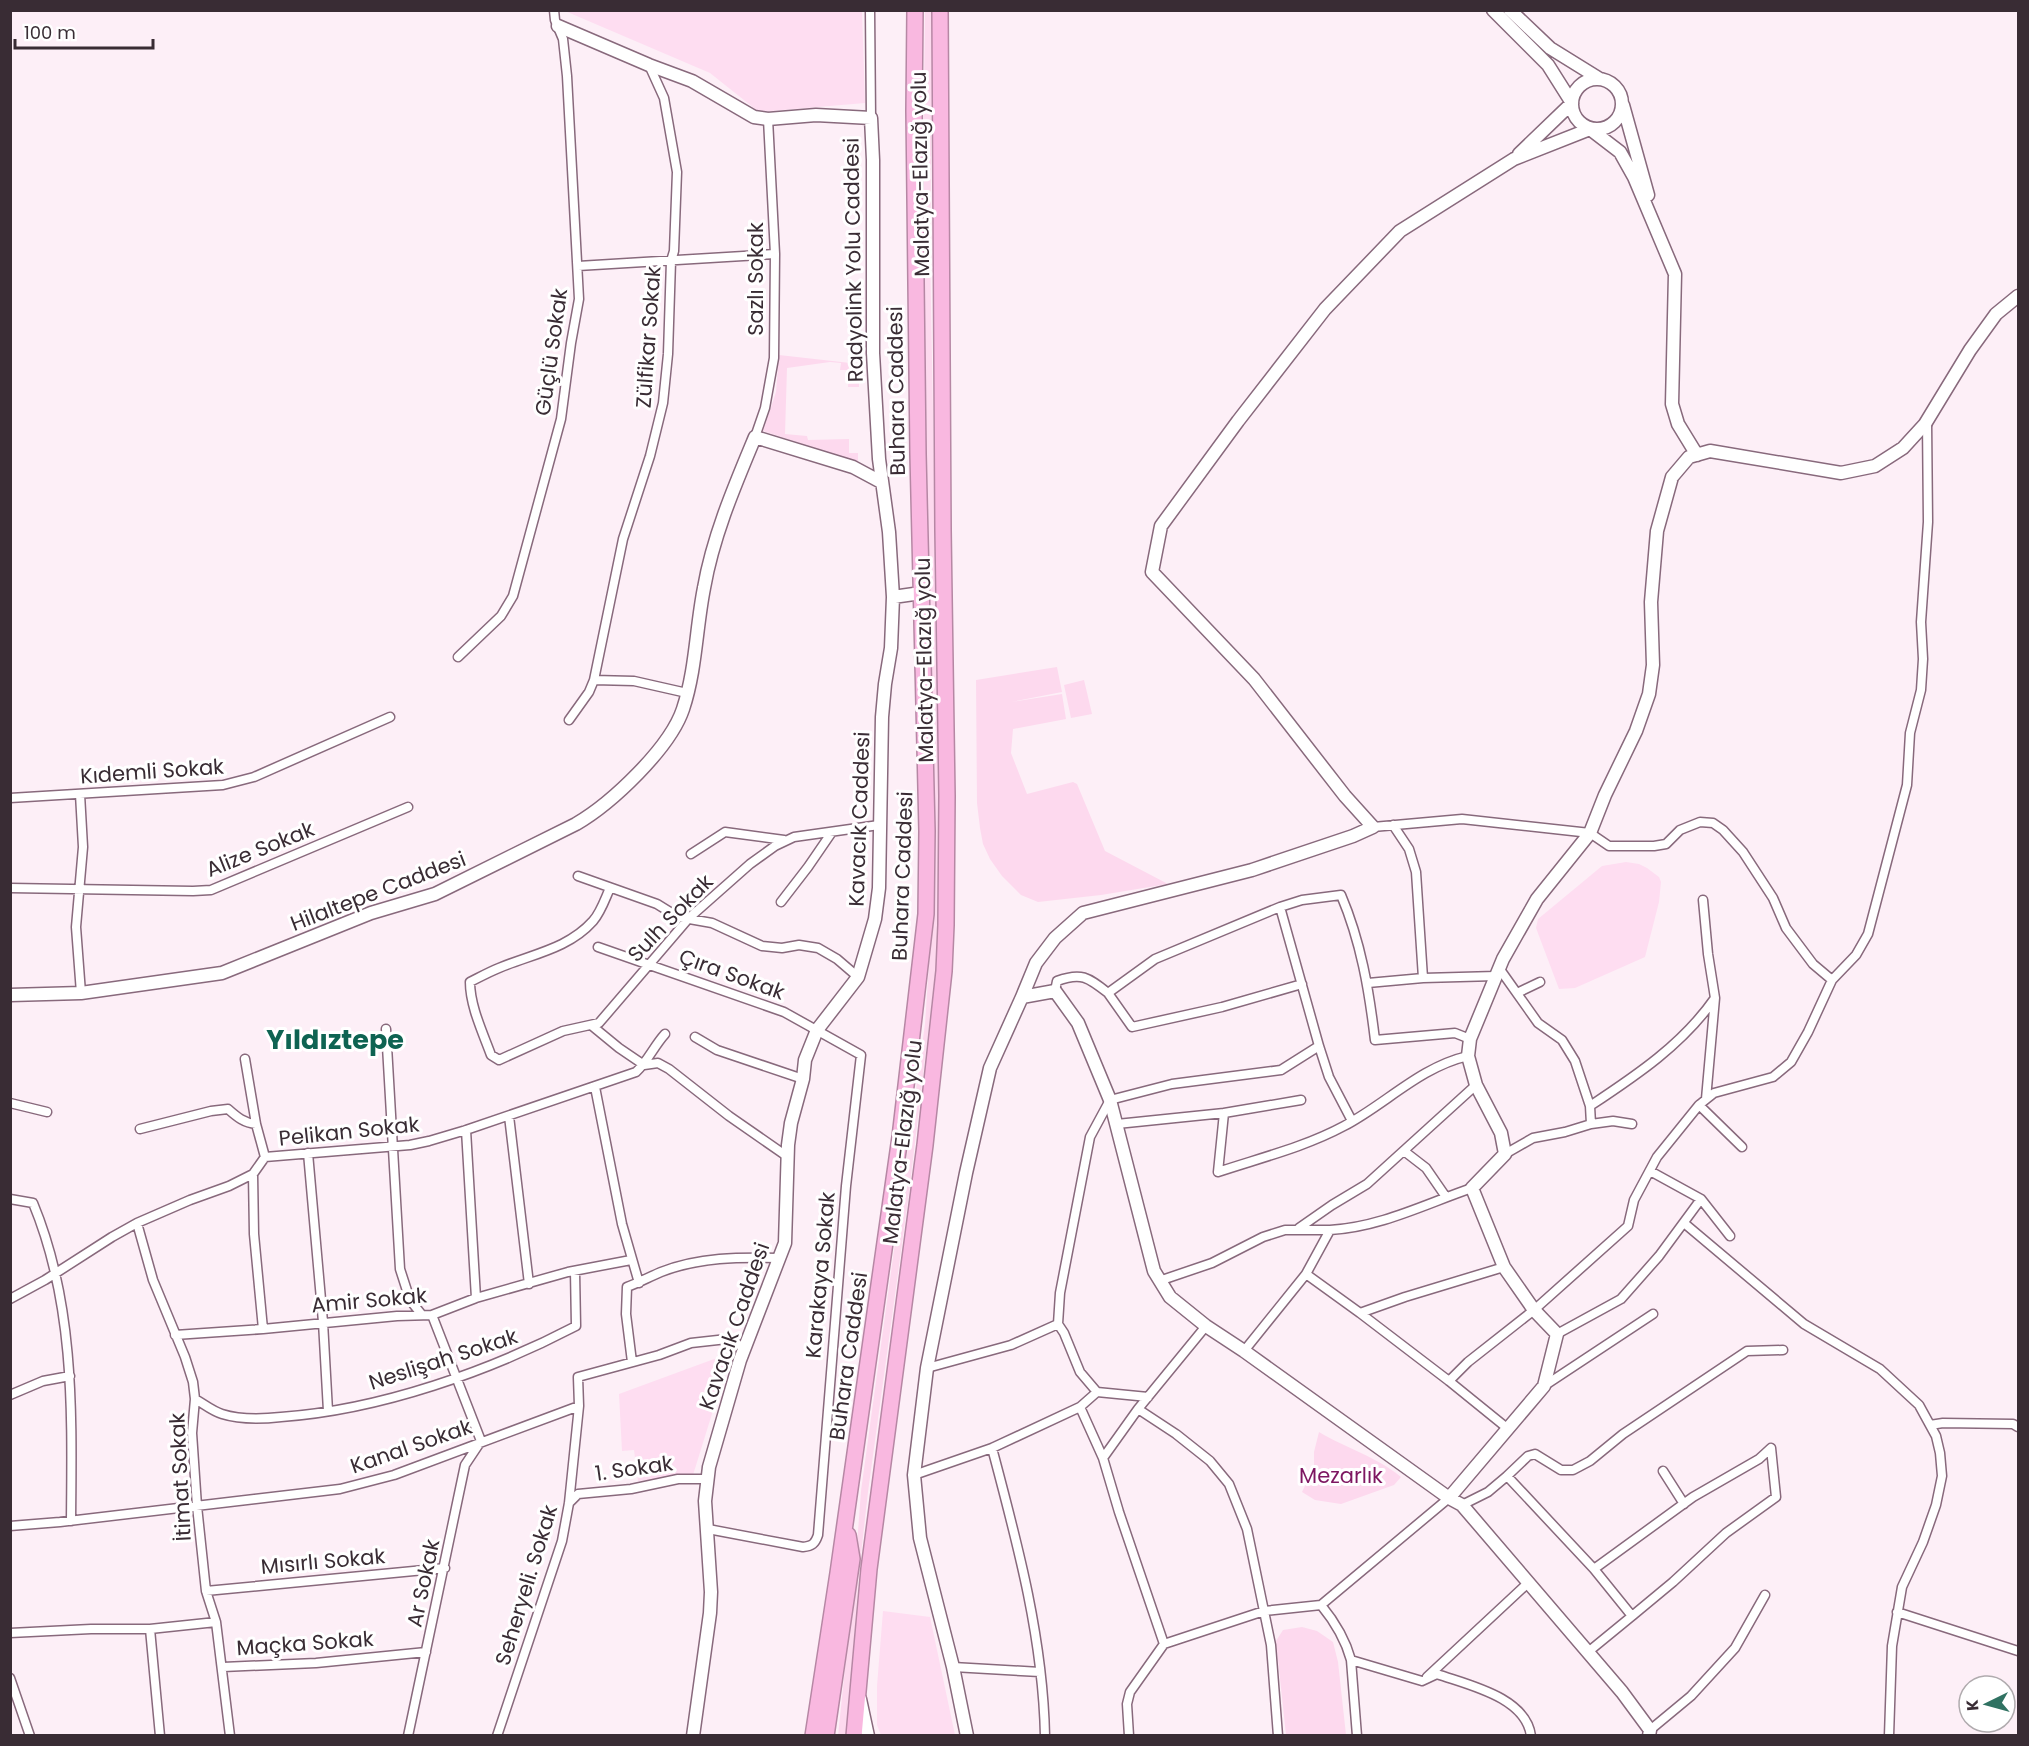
<svg xmlns="http://www.w3.org/2000/svg" width="2029" height="1746" font-family="Poppins,sans-serif">
	<style>
		.built { fill: #feddf1 }
		.green { fill: #fdd9ee }
		.lines { fill: none; stroke-linecap: round; stroke-linejoin: round }
		.street-casing { stroke: #88697c; stroke-width: 11 }
		.secondary-casing { stroke: #88697c; stroke-width: 15 }
		.highway-casing { stroke: #b687a4; stroke-width: 18 }
		.street { stroke: #fff; stroke-width: 8 }
		.secondary { stroke: #fff; stroke-width: 12 }
		.highway { stroke: #f9b8e0; stroke-width: 15 }
		.labels { text-anchor: middle; dominant-baseline: central; stroke-width: 6; stroke-linejoin: round; paint-order: stroke }
		.street-label { font-size: 21px; fill: #392c34; stroke: #fff }
		.park-label { font-size: 21px; fill: #7d1661; stroke: #fff }
		.district-label { font-size: 27px; font-weight: bold; fill: #0e6352; stroke: #fff }
	</style>
	<rect width="100%" height="100%" fill="#fdeff7"/>
	<path class="built" d="M565 11H862L865 103 759 112 710 73Z
		M1626 862 1639 864 1647 868 1659 877 1661 882 1659 902 1645 957 1575 988 1559 989 1536 928 1538 919 1602 866Z
		M725 1355 729 1359 693 1475 638 1481 634 1450 622 1451 619 1394Z
		M883 1611 930 1617 955 1735H881L877 1725V1686Z"/>
	<path class="green" d="M925 11H933L930 249 940 800V889L937 958 909 1193 868 1492 859 1572 847 1735 838 1736 855 1572 861 1491 925 1024 934 889 922 251Z
		M779 355 859 364V387H848L849 370H840L841 363 830 362 787 368 785 434 807 436 808 440 849 439V453H858V462L763 431 776 392Z
		M1057 667 1062 692 1011 702 1062 694 1066 719 1013 729 1011 753 1027 794 1073 782 1077 784 1105 851 1168 884 1101 895 1038 902 1021 895 1002 876 990 859 983 844 980 828 977 803 976 680Z
		M1084 680 1092 714 1071 718 1064 685Z
		M1319 1432C1346 1448 1377 1457 1401 1477L1394 1485 1341 1504 1315 1500 1302 1492 1314 1467V1452Z
		M1302 1627 1317 1631 1333 1642 1338 1662 1346 1735H1286L1276 1641 1283 1630Z"/>
	<g class="lines">
		<g class="street-casing">
			<path id="street" d="M870 10 871 118
				M649 65 664 98 677 172 674 251 671 261 668 354 663 403 650 456 623 539 594 680 634 681 687 693
				M578 266 775 254
				M755 437 765 408 774 358 775 254 768 119
				M458 657 501 616 513 596 561 419 571 343 579 299 567 76 563 39 555 20 554 10
				M569 720 589 692 594 680
				M80 794 83 847 76 927 81 993
				M10 798 223 785 254 777 390 717
				M1393 825 1409 849 1416 872 1423 978
				M1373 827 1462 819 1590 833 1609 846H1654L1666 844 1680 830 1700 822 1713 823 1723 830 1743 852 1773 898 1786 928 1813 964 1832 980 1808 1032 1791 1062 1773 1077 1714 1093 1699 1105 1657 1157 1634 1200 1628 1226 1534 1310 1468 1362 1449 1381 1507 1428
				M691 854 725 832 784 840
				M578 876 657 904 678 917 712 923 762 946 782 948 799 945 818 948 837 959 858 977
				M10 888 193 891 211 890 408 807
				M610 888C605 899 601 912 593 921 568 949 532 954 499 968 489 972 480 977 470 982 470 1006 483 1033 491 1055L499 1060 563 1031 599 1023 689 918 750 864 775 846 794 837 879 825
				M781 902 808 867 832 832
				M598 947 784 1012 861 1055 846 1186 818 1535C815 1544 812 1546 803 1547L708 1529
				M1499 968 1538 1023 1562 1040 1575 1061 1590 1106
				M1832 980 1856 955 1868 934 1907 785 1910 733 1921 690 1923 659 1921 622 1928 522 1927 421
				M1368 983 1423 978 1496 976
				M1055 991 1057 981C1081 972 1088 977 1108 993L1155 959 1280 907
				M1108 993 1132 1027 1222 1007 1302 984
				M1517 993 1540 982
				M591 1025 619 1048 644 1065 658 1063 669 1069 729 1116 788 1157
				M386 1029 400 1269 410 1300 422 1315
				M695 1037 717 1050 803 1079
				M1319 1046 1280 907 1302 900 1341 895C1361 942 1369 990 1375 1040L1455 1033 1470 1039
				M245 1059 256 1124
				M595 1087 622 1224 639 1283
				M1706 1099 1715 998
				M10 1103 47 1112
				M1699 1105 1742 1147
				M1224 1113 1301 1100
				M509 1116 529 1284
				M1117 1124 1224 1113 1218 1172C1260 1158 1305 1147 1344 1126 1386 1104 1420 1067 1468 1056
				M1591 1124 1613 1121 1632 1124
				M140 1129 211 1111 228 1109C237 1117 244 1123 256 1124L265 1157
				M466 1130 476 1298
				M1404 1151 1426 1168 1446 1197
				M308 1153 323 1322 328 1411
				M1505 1154 1533 1138 1565 1132 1591 1124 1590 1106C1637 1075 1683 1044 1715 998L1708 954 1703 900
				M1650 1171 1701 1199 1730 1236
				M253 1174 254 1234 263 1329
				M10 1199 33 1203C75 1304 72 1414 71 1521
				M137 1223 153 1280 185 1357 193 1382 195 1399 192 1433 197 1506 206 1591 216 1622 230 1736
				M1684 1223 1804 1324 1880 1369 1919 1405 1936 1436 1940 1453 1942 1476 1936 1505 1923 1542 1902 1587 1892 1646 1889 1736
				M1299 1228 1332 1205 1367 1184 1476 1085
				M1330 1230C1381 1227 1425 1204 1472 1188
				M1159 1281 1212 1263 1263 1237 1285 1230H1330L1306 1274
				M10 1299 45 1280 112 1237 137 1223 190 1200 229 1186 253 1174 265 1157 410 1145 429 1141 466 1130 636 1072C648 1061 654 1046 665 1034
				M1360 1313 1449 1381
				M1058 1324 1064 1333 1080 1372 1097 1392 1148 1397
				M1557 1334 1621 1299 1659 1256 1701 1199
				M175 1335 263 1329 397 1316 432 1315 476 1298 568 1272 631 1260
				M1244 1351 1306 1274 1360 1313 1405 1297 1504 1267
				M632 1362 626 1314 627 1287C638 1283 649 1277 661 1272 699 1257 739 1257 780 1258
				M927 1368 1011 1345 1058 1324 1060 1293 1090 1137 1110 1100 1172 1084 1281 1070 1319 1046 1329 1077 1352 1121
				M1544 1386 1653 1314
				M10 1395 43 1381 70 1376
				M195 1399C204 1404 212 1411 222 1414 241 1420 263 1419 281 1417 380 1410 490 1371 576 1326L575 1271
				M1080 1407 1097 1392
				M1138 1409 1206 1326
				M1930 1425 1943 1423 2013 1424 2018 1427
				M992 1448C1017 1542 1043 1637 1045 1736
				M1103 1458 1119 1512 1164 1644
				M1663 1471 1684 1504
				M914 1475 992 1448 1080 1407 1103 1458 1138 1409 1176 1434 1210 1461 1229 1484 1247 1529 1271 1645 1278 1736
				M1507 1476 1528 1456 1535 1454 1561 1470H1573L1590 1461 1623 1434 1747 1351 1783 1350
				M569 1503 578 1494 631 1489 678 1479H706
				M1462 1505 1488 1492 1507 1476 1594 1569 1632 1616 1588 1652
				M10 1526 60 1522 340 1489 394 1475 579 1406 578 1377 659 1355 691 1343 727 1339 745 1348
				M1594 1569 1693 1497 1759 1459 1771 1448 1776 1497 1726 1533 1673 1582 1632 1616
				M206 1591 445 1568
				M1321 1605C1335 1622 1345 1638 1351 1660L1422 1681 1437 1674C1468 1685 1526 1697 1531 1736
				M1897 1612 2018 1651
				M150 1629 160 1736
				M10 1633 91 1629H150L216 1622
				M1351 1660 1357 1736
				M223 1667 316 1663 426 1652
				M953 1667 1040 1672
				M1427 1677 1528 1583
				M10 1678 30 1736
				M1650 1730 1691 1696 1735 1648 1765 1595
				M408 1736 465 1465 481 1441 432 1315
				M497 1736 562 1541 569 1503 579 1406
				M1129 1736 1127 1704 1130 1692 1164 1644 1264 1611 1321 1605 1449 1498"/>
		</g>
		<g class="secondary-casing">
			<path id="secondary" d="M1493 10 1548 65 1572 103 1519 154
				M1510 10 1550 48 1600 79
				M558 26 649 65 692 81 754 117 768 119 816 115 871 118 873 160V353L879 459 889 532 893 597 891 648 885 684 882 717 879 888 875 919 858 977 817 1030 805 1060 803 1079 791 1123 788 1145 785 1243 740 1360 709 1467 705 1501 711 1592 710 1613 693 1736
				M1572 104a25 25 0 1 1 50 0a25 25 0 1 1-50 0Z
				M1623 105 1648 195
				M893 597 921 593
				M10 995 81 993 222 973 371 913 435 894 576 824C612 803 670 748 683 709 696 670 696 628 704 588 713 536 735 485 755 437L853 467 881 482
				M1022 997 1036 963 1055 938 1083 913 1252 870 1353 836 1373 827 1345 796 1254 679 1152 572 1161 526 1238 421 1325 309 1400 231 1514 159 1590 129 1620 152 1634 177 1675 274 1672 404 1678 424 1697 455
				M1449 1498 1544 1386 1557 1334 1534 1310 1504 1267 1472 1188 1505 1154 1501 1133 1476 1085 1468 1056 1470 1039 1503 959 1537 899 1590 833 1605 795 1636 731 1649 694 1653 665 1651 602 1657 531 1672 477 1689 457 1710 451 1841 473 1875 466 1903 448 1925 424 1970 350 1996 314 2018 296
				M860 1699 868 1736
				M967 1736 953 1667 920 1538 914 1475 927 1368 966 1173 990 1068 1022 997 1055 991 1078 1023 1110 1100 1154 1271 1170 1297 1206 1326 1244 1351 1449 1498 1462 1505 1622 1692 1650 1730 1649 1736"/>
		</g>
		<g class="highway-casing">
			<path id="highway" d="M813 1736 838 1573 900 1137 926 914 927 831 918 454 914 111 915 10
				M826 1736 852 1559 848 1535
				M854 1736 869 1569 925 1145 944 971 946 925 947 796 943 530 940 10"/>
		</g>
		<use href="#street" class="street"/>
		<use href="#secondary" class="secondary"/>
		<use href="#highway" class="highway"/>
	</g>
	<g class="labels">
		<g class="street-label">
			<text transform="translate(920 174) rotate(-91)">Malatya-Elazığ yolu</text>
			<text transform="translate(853 260) rotate(-91)">Radyolink Yolu Caddesi</text>
			<text transform="translate(755 279) rotate(-90)">Sazlı Sokak</text>
			<text transform="translate(648 337) rotate(-86)">Zülfikar Sokak</text>
			<text transform="translate(551 352) rotate(-82)">Güçlü Sokak</text>
			<text transform="translate(896 391) rotate(-91)">Buhara Caddesi</text>
			<text transform="translate(924 660) rotate(-91)">Malatya-Elazığ yolu</text>
			<text transform="translate(152 771) rotate(-4)">Kıdemli Sokak</text>
			<text transform="translate(859 819) rotate(-88)">Kavacık Caddesi</text>
			<text transform="translate(260 849) rotate(-22)">Alize Sokak</text>
			<text transform="translate(902 876) rotate(-88)">Buhara Caddesi</text>
			<text transform="translate(378 891) rotate(-21)">Hilaltepe Caddesi</text>
			<text transform="translate(670 918) rotate(-46)">Sulh Sokak</text>
			<text transform="translate(732 974) rotate(20)">Çıra Sokak</text>
			<text transform="translate(349 1131) rotate(-6)">Pelikan Sokak</text>
			<text transform="translate(902 1142) rotate(-83)">Malatya-Elazığ yolu</text>
			<text transform="translate(820 1275) rotate(-85)">Karakaya Sokak</text>
			<text transform="translate(369 1300) rotate(-5)">Amir Sokak</text>
			<text transform="translate(734 1326) rotate(-71)">Kavacık Caddesi</text>
			<text transform="translate(848 1356) rotate(-82)">Buhara Caddesi</text>
			<text transform="translate(443 1359) rotate(-18)">Neslişah Sokak</text>
			<text transform="translate(411 1446) rotate(-19)">Kanal Sokak</text>
			<text transform="translate(634 1468) rotate(-8)">1. Sokak</text>
			<text transform="translate(180 1477) rotate(-93)">İtimat Sokak</text>
			<text transform="translate(323 1561) rotate(-5)">Mısırlı Sokak</text>
			<text transform="translate(423 1583) rotate(-78)">Ar Sokak</text>
			<text transform="translate(526 1585) rotate(-73)">Seheryeli. Sokak</text>
			<text transform="translate(305 1643) rotate(-4)">Maçka Sokak</text>
		</g>
		<g class="park-label">
			<text x="1341" y="1475">Mezarlık</text>
		</g>
		<g class="district-label">
			<text x="335" y="1039">Yıldıztepe</text>
		</g>
	</g>
	<rect width="2029" height="1746" fill="none" stroke="#392c34" stroke-width="24"/>
	<g transform="translate(1987 1704) rotate(265)"><circle r="28" fill="#ffffff" stroke="#b0abae" stroke-width="1.5"/>
	<path d="M0-4.5L10 22L0 15L-10 22Z" fill="#307262"/>
	<text y="-9" font-size="16" font-weight="bold" text-anchor="middle" fill="#392c34">K</text>
	</g>
	<path d="M15 39v9h138v-9" fill="none" stroke="#392c34" stroke-width="3"/>
	<text x="24" y="39" font-size="18" fill="#392c34" stroke="#ffffff" stroke-width="4.5" paint-order="stroke">100 m</text>
</svg>
